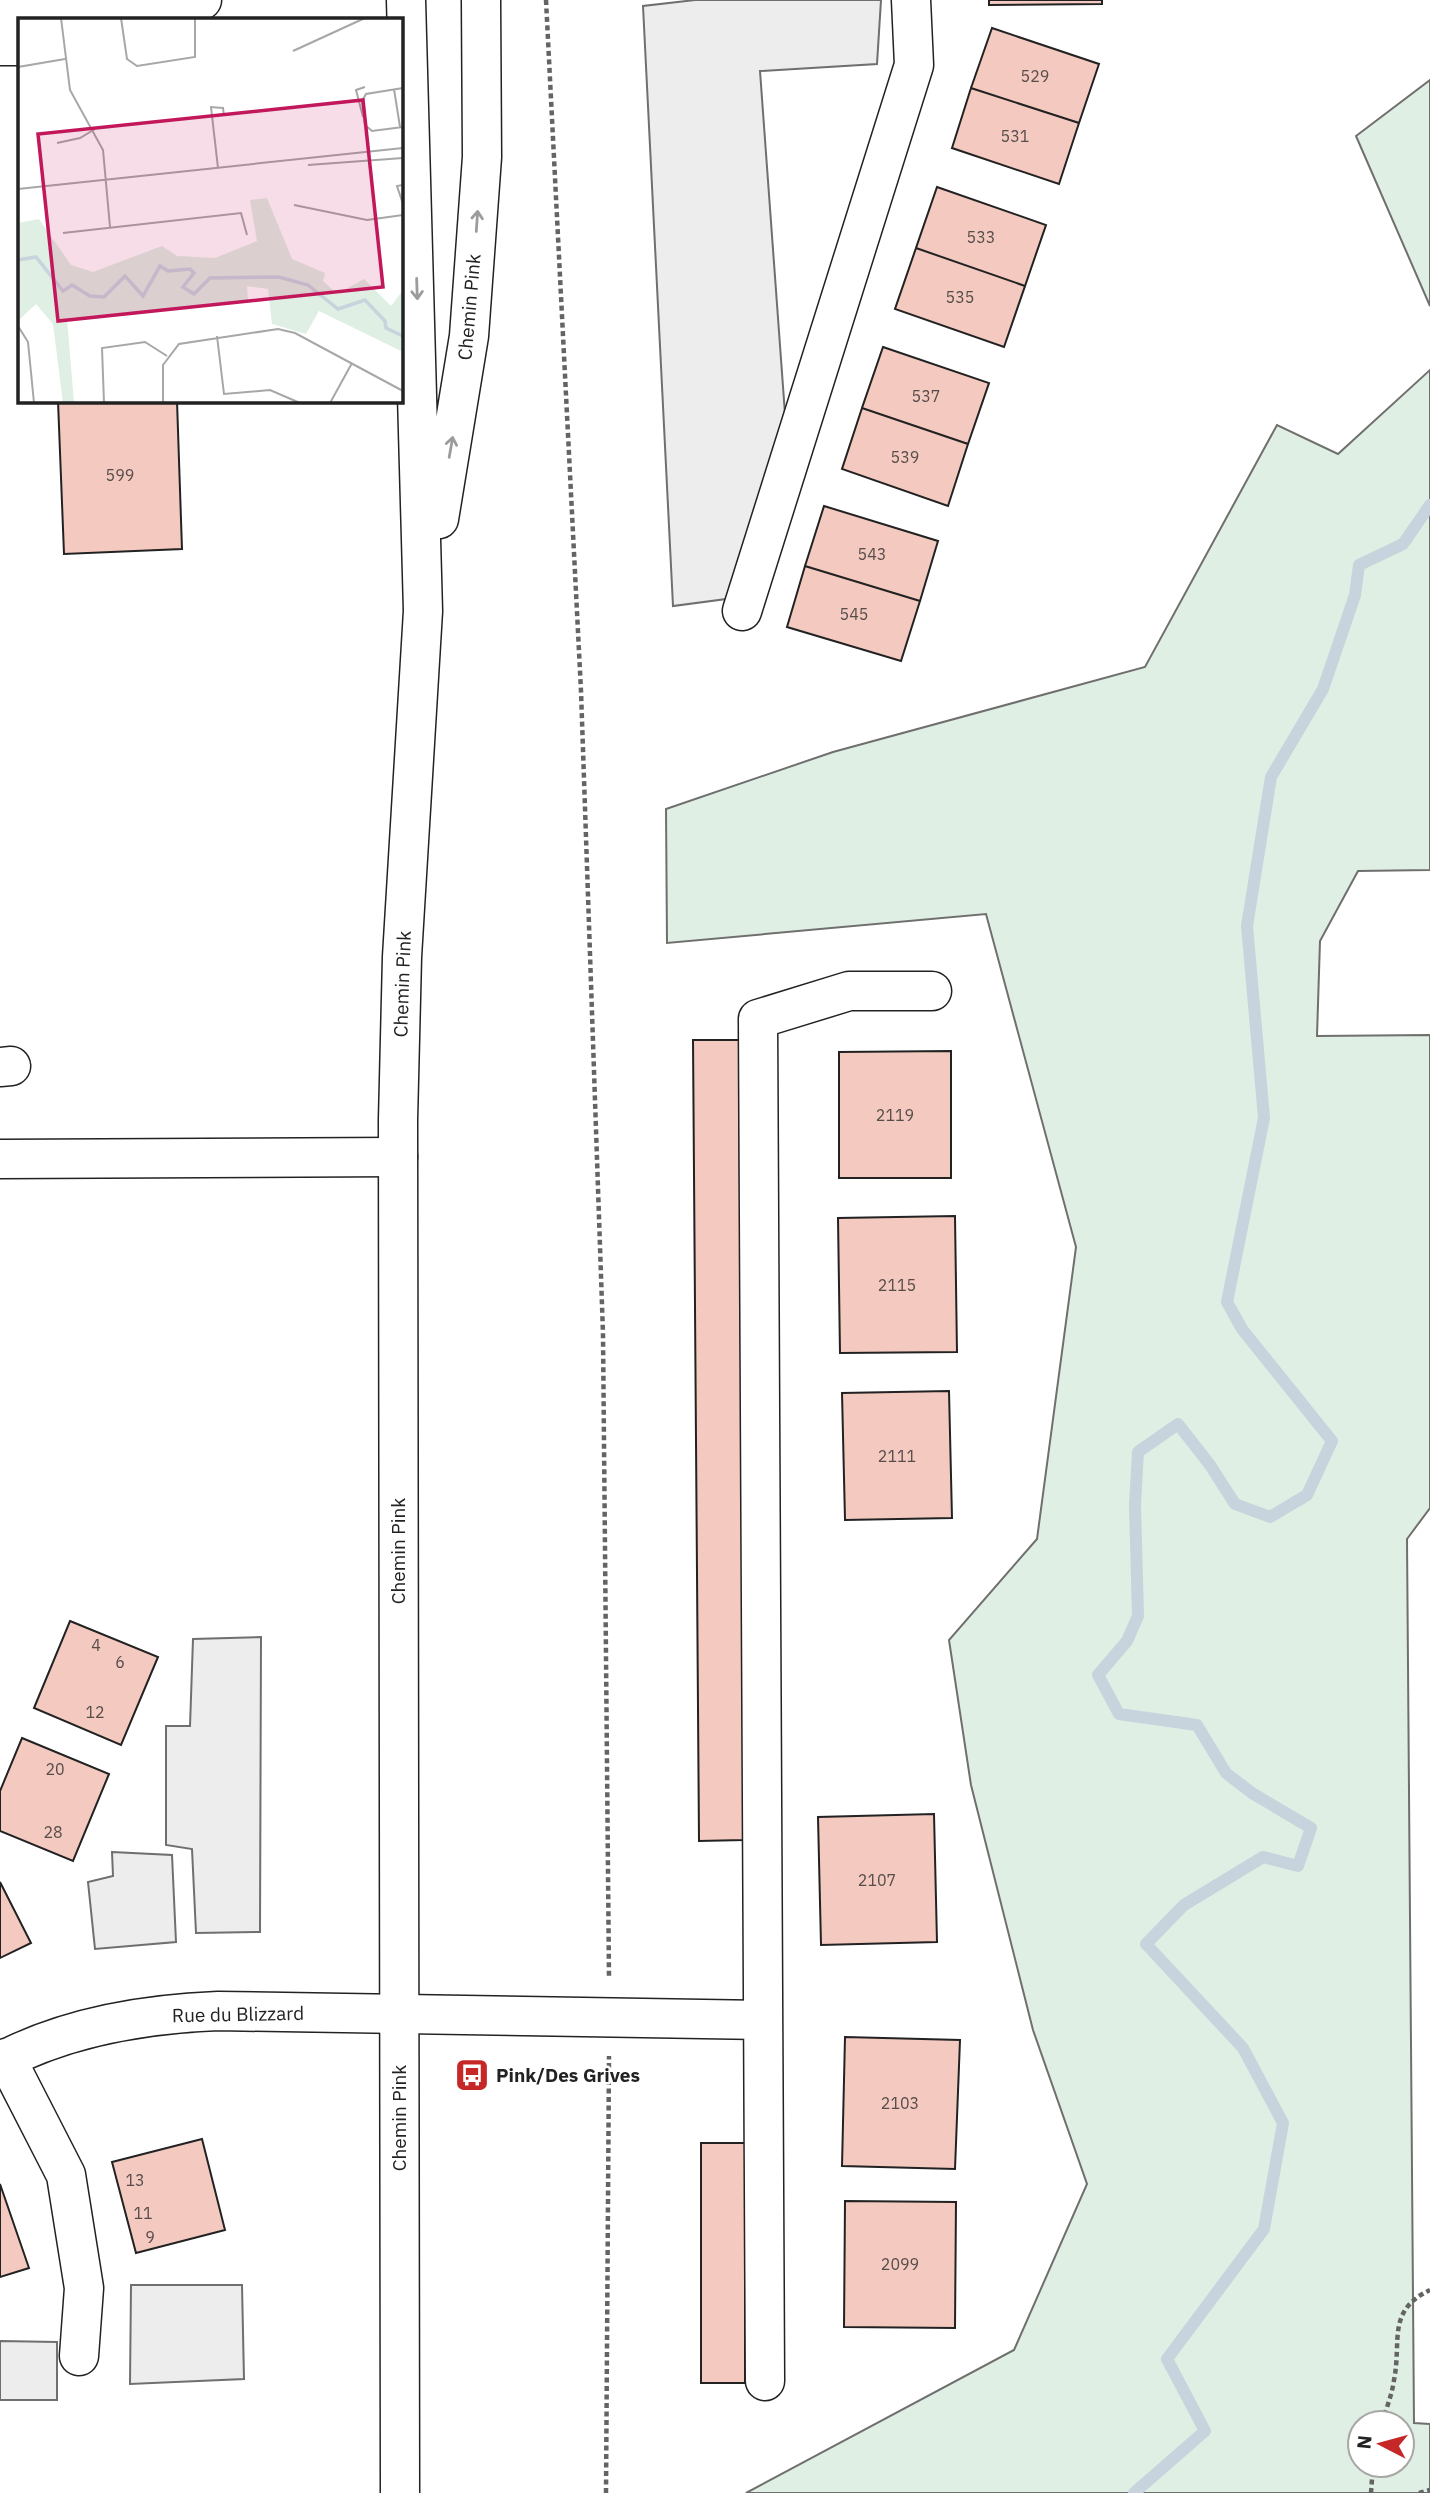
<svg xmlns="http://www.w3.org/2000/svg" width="1430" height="2493" font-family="'IBM Plex Sans',sans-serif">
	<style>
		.green { fill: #e0efe3; stroke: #6f6f6f; stroke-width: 2; fill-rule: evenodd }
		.parking { fill: #ededed; stroke: #6f6f6f; stroke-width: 2 }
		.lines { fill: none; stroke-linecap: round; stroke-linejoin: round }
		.stream { stroke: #c7d3dd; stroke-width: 12 }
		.building { fill: #f3c9c0; stroke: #222; stroke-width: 2 }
		.minor-casing { stroke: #222; stroke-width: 41 }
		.major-casing { stroke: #222; stroke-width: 41 }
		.path { stroke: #646464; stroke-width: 4.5; stroke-dasharray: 5 3.5; stroke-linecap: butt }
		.minor { stroke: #fff; stroke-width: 38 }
		.major { stroke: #fff; stroke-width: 38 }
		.oneway { stroke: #9c9c9c }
		.labels { text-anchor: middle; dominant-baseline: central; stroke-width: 5; stroke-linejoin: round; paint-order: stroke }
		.number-label { font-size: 16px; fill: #564c4a }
		.street-label { font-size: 19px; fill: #222; stroke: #fff }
		.poi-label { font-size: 19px; font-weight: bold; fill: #222; stroke: #fff; text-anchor: start }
		.inset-river { fill: none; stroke: #c7d3dd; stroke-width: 3.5 }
		.inset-road { fill: none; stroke: #a7a7a7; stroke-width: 2 }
		.view { fill: #c2185b; fill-opacity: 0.15; stroke: #c2185b; stroke-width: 3.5 }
		.inset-edge { fill: none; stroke: #222; stroke-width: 3.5 }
	</style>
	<rect width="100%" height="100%" fill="#fff"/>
	<path class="green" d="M1430 80V306L1356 136Z
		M1430 370V870L1358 871 1320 941 1317 1036 1430 1035V1508L1407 1539 1414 2423 1430 2424V2493H746L1014 2350 1087 2184 1033 2030 971 1785 949 1640 1037 1539 1076 1247 986 914 667 943 666 809 833 752 1145 667 1277 425 1338 454ZM1360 2423H1402V2465H1360Z"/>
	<path class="parking" d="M695 0H881L877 64 760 71 785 414 726 599 673 606 643 6Z
		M261 1637 260 1932 196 1933 192 1849 166 1845V1726H190L193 1639Z
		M112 1852 172 1855 176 1942 95 1949 88 1882 113 1876Z
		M131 2285H242L244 2379 130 2384Z
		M0 2341 57 2342V2400H0Z"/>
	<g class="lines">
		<path class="stream" d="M1134 2493 1205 2431 1167 2359 1264 2229 1283 2123 1243 2048 1146 1944 1184 1905 1263 1857 1298 1866 1311 1828 1252 1793 1226 1773 1197 1725 1119 1714 1098 1675 1127 1641 1138 1616 1135 1505 1138 1452 1178 1424 1210 1465 1235 1504 1270 1517 1307 1495 1332 1441 1242 1329 1227 1302 1264 1118 1247 926 1271 777 1323 689 1355 595 1359 565 1403 544 1430 505"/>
	</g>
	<path class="building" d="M989 0H1102V4L989 5Z
		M992 28 1099 64 1079 123 971 88Z
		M971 88 1079 123 1059 184 952 148Z
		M937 187 1046 225 1025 286 916 248Z
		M916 248 1025 286 1004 347 895 309Z
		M883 347 989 383 968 444 862 408Z
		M58 401H177L182 549 64 554Z
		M862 408 968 444 948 506 842 469Z
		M824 506 938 541 920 601 805 566Z
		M805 566 920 601 901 661 787 627Z
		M693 1040H739L744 1840 699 1841Z
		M951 1051V1178H839V1052Z
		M955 1216 957 1352 840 1353 838 1218Z
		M949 1391 952 1518 845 1520 842 1393Z
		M70 1621 158 1657 121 1745 34 1708Z
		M22 1738 109 1774 73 1861 0 1831V1791Z
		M934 1814 937 1942 821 1945 818 1817Z
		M0 1882 31 1943 0 1958Z
		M845 2037 960 2040 955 2169 842 2166Z
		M202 2139 225 2230 136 2253 112 2162Z
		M701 2143H745V2383H701Z
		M0 2184 29 2268 0 2277Z
		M845 2201 956 2202 955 2328 844 2327Z"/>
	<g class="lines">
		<g class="minor-casing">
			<path id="minor" d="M0 11 190 5 202 0
				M0 46H19
				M742 611 914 65 911 0
				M0 1067 11 1066
				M0 1159 398 1157
				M6 2058 66 2175 84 2288 79 2356
				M0 2062C66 2027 143 2014 218 2011L763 2020
				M765 2381 758 1019 849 991H932"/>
		</g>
		<g class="major-casing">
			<path id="major" d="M439 519 469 336 482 157 481 0
				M400 2493 398 1120 402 957 423 611 406 0"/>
		</g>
		<path class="path" d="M546 0 581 691 603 1334 609 1978
			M1382 2423C1386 2409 1392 2395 1394 2380 1402 2341 1386 2311 1430 2290
			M606 2493 609 2056
			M1371 2493 1373 2465
			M1419 2493 1430 2490"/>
		<use href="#minor" class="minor"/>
		<use href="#major" class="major"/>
	</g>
	<defs><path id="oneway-shaft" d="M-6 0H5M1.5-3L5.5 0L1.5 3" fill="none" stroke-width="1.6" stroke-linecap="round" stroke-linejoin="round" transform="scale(1.75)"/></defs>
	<g class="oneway">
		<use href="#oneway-shaft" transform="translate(477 221) rotate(-86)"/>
		<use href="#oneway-shaft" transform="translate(417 289) rotate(88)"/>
		<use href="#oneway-shaft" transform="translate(451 447) rotate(-80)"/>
	</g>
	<defs>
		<g id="bus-square" transform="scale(1.75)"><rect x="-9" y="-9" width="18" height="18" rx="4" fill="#c62828" stroke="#fff"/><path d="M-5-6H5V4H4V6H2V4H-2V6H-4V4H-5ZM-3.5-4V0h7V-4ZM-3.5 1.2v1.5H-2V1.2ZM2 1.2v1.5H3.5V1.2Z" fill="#fff"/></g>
	</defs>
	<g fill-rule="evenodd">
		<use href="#bus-square" x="472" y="2075"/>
	</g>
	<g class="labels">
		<g class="number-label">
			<text x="1035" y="76">529</text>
			<text x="1015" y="136">531</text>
			<text x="981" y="237">533</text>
			<text x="960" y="297">535</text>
			<text x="926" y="396">537</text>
			<text x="905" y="457">539</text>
			<text x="120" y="475">599</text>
			<text x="872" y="554">543</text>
			<text x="854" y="614">545</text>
			<text x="895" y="1115">2119</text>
			<text x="897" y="1285">2115</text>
			<text x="897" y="1456">2111</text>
			<text x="96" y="1645">4</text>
			<text x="120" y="1662">6</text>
			<text x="95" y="1712">12</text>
			<text x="55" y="1769">20</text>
			<text x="53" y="1832">28</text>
			<text x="877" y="1880">2107</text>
			<text x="900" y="2103">2103</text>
			<text x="135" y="2180">13</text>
			<text x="143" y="2213">11</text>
			<text x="150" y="2237">9</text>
			<text x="900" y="2264">2099</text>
		</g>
		<g class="street-label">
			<text transform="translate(469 307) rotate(-85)">Chemin Pink</text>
			<text transform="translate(402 984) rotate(-88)">Chemin Pink</text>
			<text transform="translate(398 1551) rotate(-90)">Chemin Pink</text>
			<text transform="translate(238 2014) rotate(-1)">Rue du Blizzard</text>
			<text transform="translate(399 2118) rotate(-90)">Chemin Pink</text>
		</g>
		<g class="poi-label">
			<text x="496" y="2075">Pink/Des Grives</text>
		</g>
	</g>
	<g transform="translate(18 18)">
		<rect width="385" height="385" fill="#fff"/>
		<path d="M249 180 274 241 307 255 305 263 319 276 346 261 373 288 385 272V334L301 293 288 316 254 306 250 271 229 268 230 284 49 300 56 385H45L35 306 18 286 0 303V205L21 201 53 247 75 254 144 228 159 238 197 240 239 223 232 182Z" fill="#e0efe3"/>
		<path class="inset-river" d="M0 242 18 239 45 273 54 267 72 278 86 279 107 258 125 278 142 248 150 253 172 251 176 255 165 269 176 276 192 260 261 259 290 267 320 291 347 282 367 303 368 310 385 318"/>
		<path class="inset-road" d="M43 0 52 72 85 132 92 209M103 0 109 41 119 48 177 39V0M275 33 347 0M0 49 47 41M385 70 348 76 344 83 347 107 354 113 385 109M376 71 382 109M345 99 338 72 347 69M39 125 62 120 77 111M290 147 385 140M200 150 193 89 205 90 206 98M385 167 379 168 385 186M0 171 385 130M276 187 349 202 385 197M45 215 223 195 229 217M0 308 10 324 16 385M199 318 206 376 252 372 282 385M86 385 84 330 127 324 149 338M145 385V347L161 326 260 311 277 315 385 373M312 385 334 345"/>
		<path class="view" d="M345 82 365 269 40 303 20 116Z"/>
		<rect width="385" height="385" class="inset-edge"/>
	</g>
	<g transform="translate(1381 2444) rotate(276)"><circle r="33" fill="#ffffff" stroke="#a7a7a7" stroke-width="2"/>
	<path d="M0-5L12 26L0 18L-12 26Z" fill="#c62828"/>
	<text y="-10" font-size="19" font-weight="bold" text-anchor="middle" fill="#222222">N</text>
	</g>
</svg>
